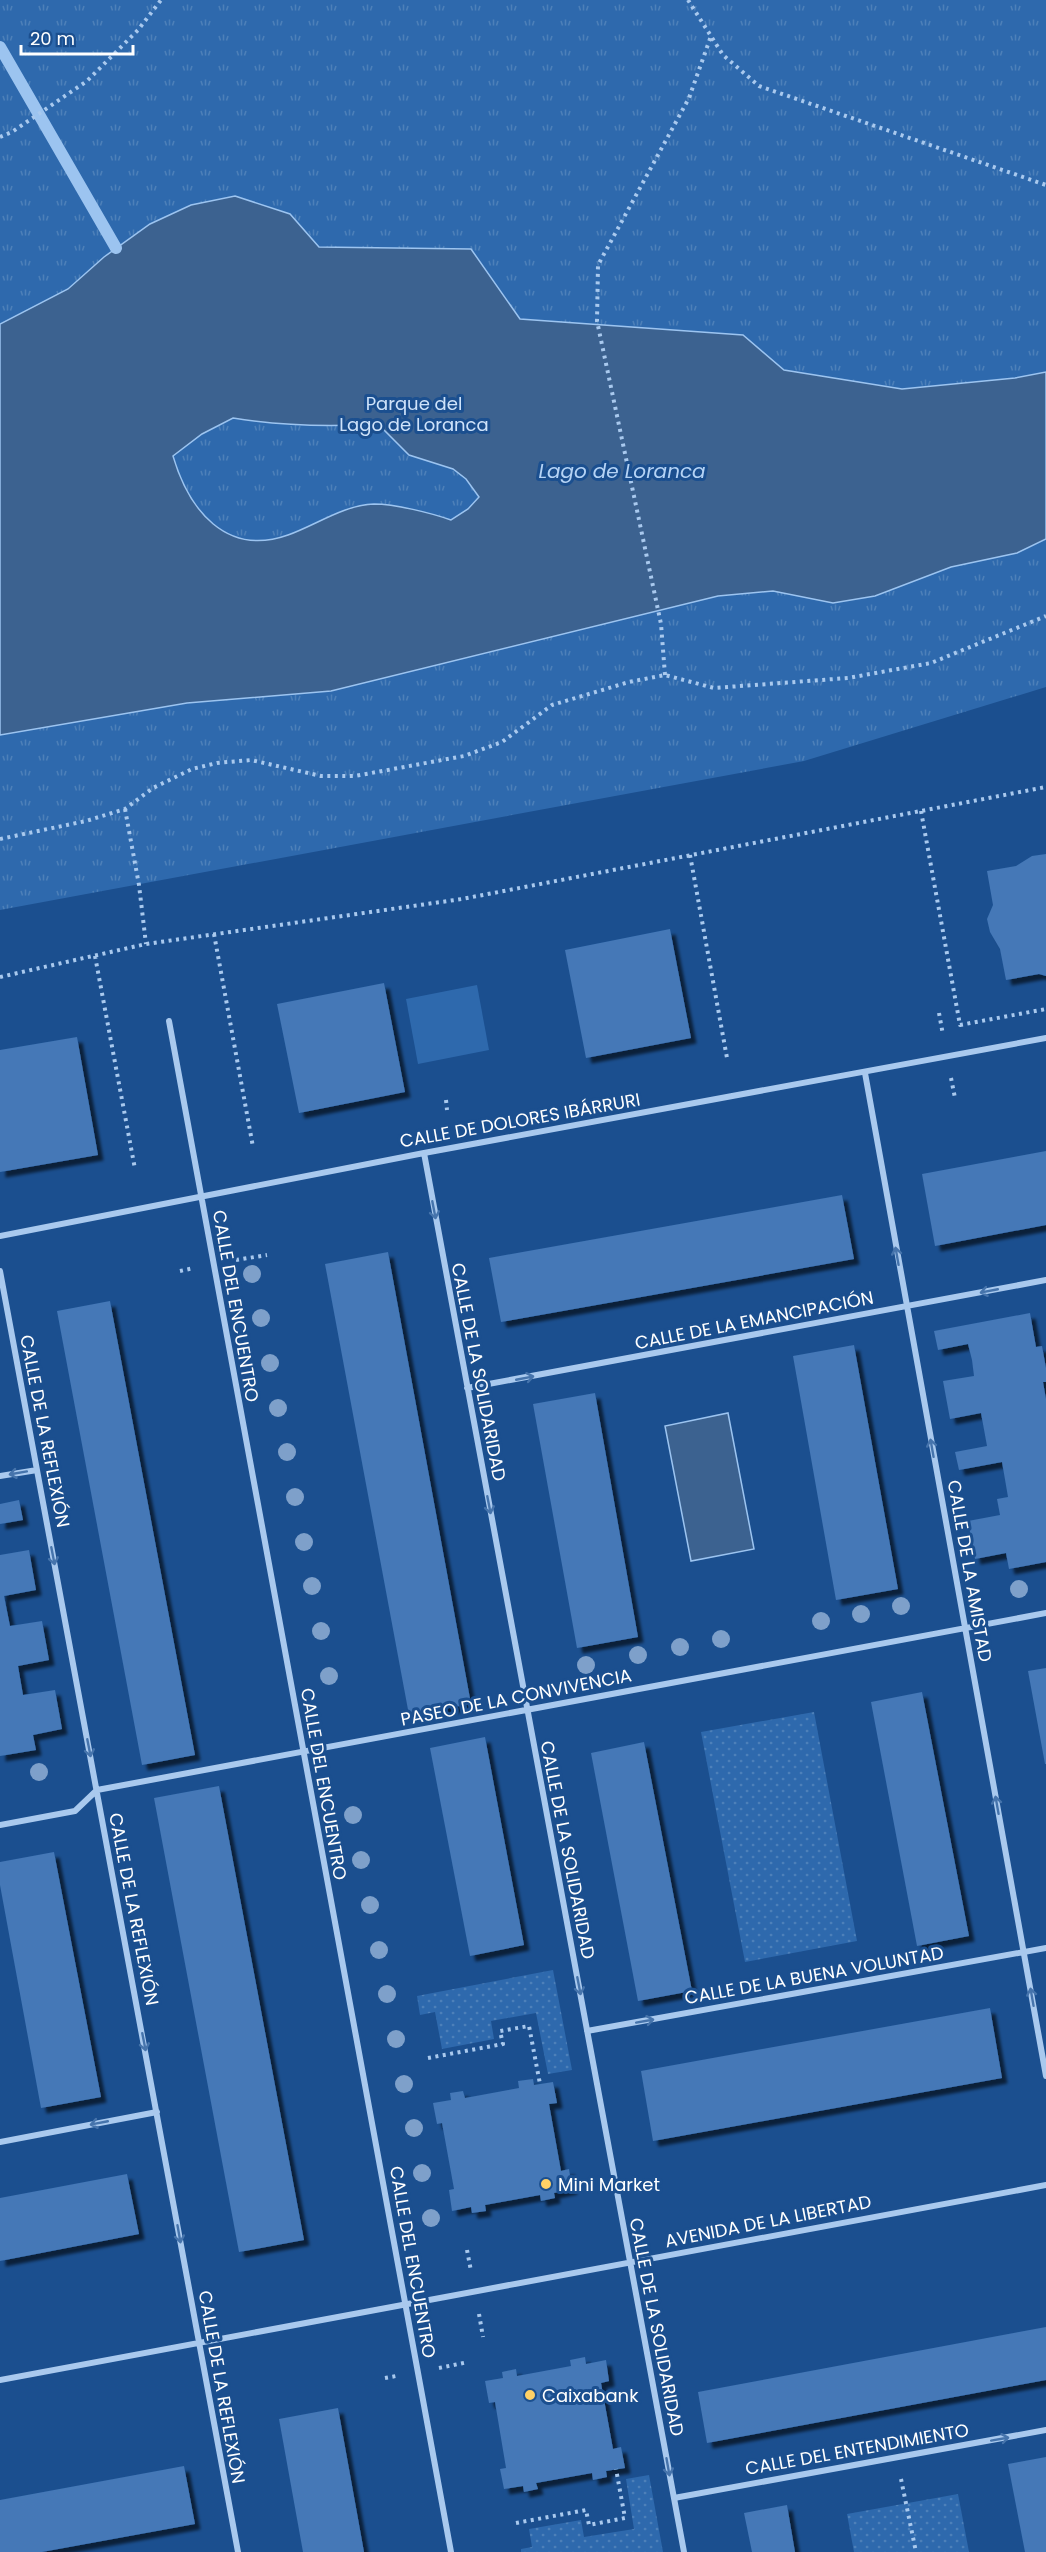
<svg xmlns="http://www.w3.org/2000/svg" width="1046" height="2552" font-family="Poppins,sans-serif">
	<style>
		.grass { fill: url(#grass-dots) }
		.park { fill: url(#park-tufts) }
		.pitch { fill: #2e69ad }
		.water { fill: #3c6290; stroke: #9cc4f0; stroke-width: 1.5; fill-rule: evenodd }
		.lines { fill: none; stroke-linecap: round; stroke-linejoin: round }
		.stream { stroke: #9cc4f0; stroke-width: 12 }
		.building { fill: #4478b7; filter: url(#shadow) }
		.path { stroke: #a9c9ee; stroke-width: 4; stroke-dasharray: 3 4.5; stroke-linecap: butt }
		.minor { stroke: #a9c9ee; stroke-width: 6 }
		.tree { fill: #7ea0ca }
		.oneway { stroke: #4674ac }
		.poi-dot { fill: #ffd166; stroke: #1b4f8f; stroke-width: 2 }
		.labels { text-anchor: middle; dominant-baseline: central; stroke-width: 6; stroke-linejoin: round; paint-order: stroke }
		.park-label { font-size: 18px; fill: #cfe3fa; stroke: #1b4f8f }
		.street-label { font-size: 18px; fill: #fff; stroke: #1b4f8f }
		.poi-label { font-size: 18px; fill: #fff; stroke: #1b4f8f; text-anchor: start }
		.water-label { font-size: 20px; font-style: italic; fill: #b5d3f5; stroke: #1b4f8f }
	</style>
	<defs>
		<pattern id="grass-dots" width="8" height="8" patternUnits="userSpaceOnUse" patternTransform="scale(1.5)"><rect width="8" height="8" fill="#2e69ad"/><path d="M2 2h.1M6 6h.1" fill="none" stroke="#4d80b9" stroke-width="1.8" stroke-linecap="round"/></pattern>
		<pattern id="park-tufts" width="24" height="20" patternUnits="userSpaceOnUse" patternTransform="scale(1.5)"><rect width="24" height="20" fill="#2e69ad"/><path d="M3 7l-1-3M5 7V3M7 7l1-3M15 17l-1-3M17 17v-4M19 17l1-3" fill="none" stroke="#4d80b9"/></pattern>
		<filter id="shadow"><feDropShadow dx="5.5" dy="5.5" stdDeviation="1.5" flood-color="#0009"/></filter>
	</defs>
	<rect width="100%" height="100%" fill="#1b4f8f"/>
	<path class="grass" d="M814 1712 857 1941 745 1962 701 1732Z
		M553 1970 572 2070 548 2074 536 2013 491 2021 494 2039 442 2049 435 2012 420 2015 417 1996Z
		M649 2475 663 2552H521V2549L532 2547 529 2529 581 2520 584 2537 634 2529 626 2479Z
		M958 2494 969 2552H854L847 2514Z"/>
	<path class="park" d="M0 0H1046V687L804 761 0 910Z"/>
	<path class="pitch" d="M477 985 489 1050 418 1064 406 999Z"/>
	<path class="water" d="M235 196 290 214 319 247 471 249 520 319 743 335 784 370 902 389 1015 378 1046 372V539L1017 553 951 567 875 596 833 603 773 591 718 596 331 691 187 703 0 735V324L68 289 104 257 150 224 191 205ZM233 418C281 426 329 427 378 424L409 455 453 469 466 479 479 497 468 509 451 520C431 513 395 504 374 504 344 505 316 525 288 535 226 557 189 510 173 456L202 434Z
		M728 1413 754 1549 691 1561 665 1426Z"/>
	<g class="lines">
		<path class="stream" d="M0 47 116 248"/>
	</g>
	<path class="building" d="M1046 854V976L1039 974 1006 980 1000 949 990 932 987 919 993 905 987 871 1016 866 1032 856Z
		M670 929 691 1038 586 1058 565 950Z
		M384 983 405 1092 299 1113 277 1004Z
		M77 1037 98 1155 0 1172V1050Z
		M1046 1151V1225L935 1246 922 1174Z
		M842 1195 854 1259 501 1322 489 1258Z
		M388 1252 471 1704 409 1715 325 1264Z
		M110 1301 195 1755 142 1765 57 1311Z
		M1030 1313 1036 1347 1042 1346 1046 1368V1382H1043L1046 1399V1562L1009 1569 1006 1553 975 1559 968 1521 1000 1515 997 1499 1008 1497 1002 1462 959 1470 955 1452 987 1446 981 1413 950 1419 943 1381 974 1376 972 1360 968 1344 938 1350 934 1331Z
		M854 1345 898 1589 836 1600 793 1356Z
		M595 1393 638 1637 577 1648 533 1404Z
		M19 1500 23 1520 0 1524V1504Z
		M29 1550 36 1590 4 1596 10 1626 42 1621 49 1660 18 1666 23 1695 55 1690 62 1729 33 1735 36 1750 0 1756V1555Z
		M1046 1668V1764H1045L1028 1671Z
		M922 1692 969 1936 917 1946 871 1702Z
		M485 1737 524 1945 470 1956 430 1748Z
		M644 1742 692 1991 638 2001 591 1753Z
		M219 1786 304 2240 239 2252 154 1798Z
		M54 1852 101 2097 41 2108 0 1885V1862Z
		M990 2008 1002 2078 653 2141 641 2071Z
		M533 2079 534 2085 553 2082 557 2103 549 2104 561 2171 569 2169 572 2189 554 2193 555 2198 541 2201 540 2195 485 2205 486 2211 472 2213 471 2207 452 2211 449 2190 454 2189 442 2123 437 2124 433 2103 451 2100 450 2093 463 2091 465 2098 519 2088 518 2081Z
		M127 2174 139 2234 0 2261V2198Z
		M1046 2327V2380L707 2443 698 2392Z
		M585 2357 586 2364 606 2360 609 2381 601 2383 613 2449 621 2447 625 2468 606 2471 607 2477 593 2480 592 2473 536 2483 538 2489 524 2492 523 2486 504 2489 500 2469 506 2468 495 2402 489 2403 485 2381 503 2378 502 2372 516 2369 517 2376 571 2366 570 2360Z
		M338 2408 364 2552H303L279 2419Z
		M1046 2457V2552H1025L1008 2464Z
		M184 2466 195 2524 42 2552H0V2500Z
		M787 2505 795 2552H752L744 2513Z"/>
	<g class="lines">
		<path class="path" d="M688 0 723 55 759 86 1046 185
			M0 137 12 132 87 81 138 30 161 0
			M665 675 661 624 597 321 598 265 689 98 711 36
			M125 809 139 885 146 944
			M921 811 960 1025 1046 1009
			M0 839 86 821 125 809 153 788 192 769 217 763 251 760 321 776H355L464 756 502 742 552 705 629 682 665 675 714 688 848 678 931 663 1046 616
			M690 855 727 1058
			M214 934 253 1147
			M95 956 135 1169
			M0 977 146 944 462 899 1046 787
			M939 1013 943 1035
			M951 1078 955 1098
			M446 1100 447 1110
			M236 1260 267 1255
			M180 1271 194 1268
			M428 2058 503 2044 500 2031 529 2026 540 2084
			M467 2250 471 2271
			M479 2314 483 2337
			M439 2368 468 2362
			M385 2378 396 2376
			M901 2479 916 2552
			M516 2523 586 2510 589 2525 625 2518 616 2469"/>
		<path class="minor" d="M169 1021 451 2552
			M865 1073 1046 2076
			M424 1153 684 2552
			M0 1236 424 1153 1046 1038
			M0 1271 238 2552
			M467 1388 1046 1280
			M0 1476 37 1470
			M0 1825 75 1811 97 1790 1046 1613
			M587 2031 1046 1948
			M0 2142 157 2112
			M0 2380 1046 2185
			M674 2498 1046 2430"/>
	</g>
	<g class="tree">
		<circle cx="252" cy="1274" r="9"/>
		<circle cx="261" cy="1318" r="9"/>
		<circle cx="270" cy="1363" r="9"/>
		<circle cx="278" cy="1408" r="9"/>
		<circle cx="287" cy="1452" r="9"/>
		<circle cx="295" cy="1497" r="9"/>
		<circle cx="304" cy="1542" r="9"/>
		<circle cx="312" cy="1586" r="9"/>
		<circle cx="1019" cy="1589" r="9"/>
		<circle cx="901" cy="1606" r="9"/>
		<circle cx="861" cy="1614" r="9"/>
		<circle cx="821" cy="1621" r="9"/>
		<circle cx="321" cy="1631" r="9"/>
		<circle cx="721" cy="1639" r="9"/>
		<circle cx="680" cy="1647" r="9"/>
		<circle cx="638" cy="1655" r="9"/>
		<circle cx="586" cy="1665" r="9"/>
		<circle cx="329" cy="1676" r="9"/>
		<circle cx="39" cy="1772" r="9"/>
		<circle cx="353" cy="1815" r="9"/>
		<circle cx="361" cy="1860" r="9"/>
		<circle cx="370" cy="1905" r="9"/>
		<circle cx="379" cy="1950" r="9"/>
		<circle cx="387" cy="1994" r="9"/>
		<circle cx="396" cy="2039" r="9"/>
		<circle cx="404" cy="2084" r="9"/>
		<circle cx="414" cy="2128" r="9"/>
		<circle cx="422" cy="2173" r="9"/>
		<circle cx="431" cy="2218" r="9"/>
	</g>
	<defs><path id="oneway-shaft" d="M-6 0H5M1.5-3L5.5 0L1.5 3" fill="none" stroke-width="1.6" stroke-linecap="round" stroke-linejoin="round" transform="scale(1.5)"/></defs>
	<g class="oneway">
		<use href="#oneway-shaft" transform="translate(434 1210) rotate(79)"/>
		<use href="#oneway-shaft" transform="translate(897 1256) rotate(-100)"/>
		<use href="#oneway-shaft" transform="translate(989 1291) rotate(169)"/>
		<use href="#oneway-shaft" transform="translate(525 1378) rotate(-11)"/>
		<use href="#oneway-shaft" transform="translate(932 1448) rotate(-100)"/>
		<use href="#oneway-shaft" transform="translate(18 1473) rotate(170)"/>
		<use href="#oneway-shaft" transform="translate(489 1505) rotate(79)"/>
		<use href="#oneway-shaft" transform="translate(53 1556) rotate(79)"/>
		<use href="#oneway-shaft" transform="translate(89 1748) rotate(79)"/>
		<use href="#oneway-shaft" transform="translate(997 1805) rotate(-100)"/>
		<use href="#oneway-shaft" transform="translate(579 1986) rotate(79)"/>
		<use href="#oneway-shaft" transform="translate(1032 1997) rotate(-100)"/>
		<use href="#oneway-shaft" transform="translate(645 2021) rotate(-10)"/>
		<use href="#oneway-shaft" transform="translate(144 2042) rotate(79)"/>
		<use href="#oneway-shaft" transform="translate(99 2123) rotate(169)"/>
		<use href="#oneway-shaft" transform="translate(179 2234) rotate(80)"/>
		<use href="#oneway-shaft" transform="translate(1000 2439) rotate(-10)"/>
		<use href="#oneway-shaft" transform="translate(668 2467) rotate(80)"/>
	</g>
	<g class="poi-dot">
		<circle cx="546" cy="2184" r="6"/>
		<circle cx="530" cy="2395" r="6"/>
	</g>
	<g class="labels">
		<g class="park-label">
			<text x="414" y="403">Parque del<tspan x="414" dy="21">Lago de Loranca</tspan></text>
		</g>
		<g class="street-label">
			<text transform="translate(520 1120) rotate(-10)">CALLE DE DOLORES IBÁRRURI</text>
			<text transform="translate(236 1306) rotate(80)">CALLE DEL ENCUENTRO</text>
			<text transform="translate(754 1320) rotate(-11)">CALLE DE LA EMANCIPACIÓN</text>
			<text transform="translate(479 1372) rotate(79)">CALLE DE LA SOLIDARIDAD</text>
			<text transform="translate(45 1431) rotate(79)">CALLE DE LA REFLEXIÓN</text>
			<text transform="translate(970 1571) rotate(80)">CALLE DE LA AMISTAD</text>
			<text transform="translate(516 1697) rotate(-11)">PASEO DE LA CONVIVENCIA</text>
			<text transform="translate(324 1784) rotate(80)">CALLE DEL ENCUENTRO</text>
			<text transform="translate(568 1850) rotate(79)">CALLE DE LA SOLIDARIDAD</text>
			<text transform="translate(134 1909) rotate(79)">CALLE DE LA REFLEXIÓN</text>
			<text transform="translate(814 1975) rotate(-10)">CALLE DE LA BUENA VOLUNTAD</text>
			<text transform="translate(768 2221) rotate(-11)">AVENIDA DE LA LIBERTAD</text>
			<text transform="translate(413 2262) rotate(80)">CALLE DEL ENCUENTRO</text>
			<text transform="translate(657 2327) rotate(79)">CALLE DE LA SOLIDARIDAD</text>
			<text transform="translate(222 2387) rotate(80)">CALLE DE LA REFLEXIÓN</text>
			<text transform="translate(857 2449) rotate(-10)">CALLE DEL ENTENDIMIENTO</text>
		</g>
		<g class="poi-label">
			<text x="558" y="2184">Mini Market</text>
			<text x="542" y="2395">Caixabank</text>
		</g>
		<g class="water-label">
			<text x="622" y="471">Lago de Loranca</text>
		</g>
	</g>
	<path d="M21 45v9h112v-9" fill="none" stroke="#ffffff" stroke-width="3"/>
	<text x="30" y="45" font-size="18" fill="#ffffff" stroke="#1b4f8f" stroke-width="4.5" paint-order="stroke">20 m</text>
</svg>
